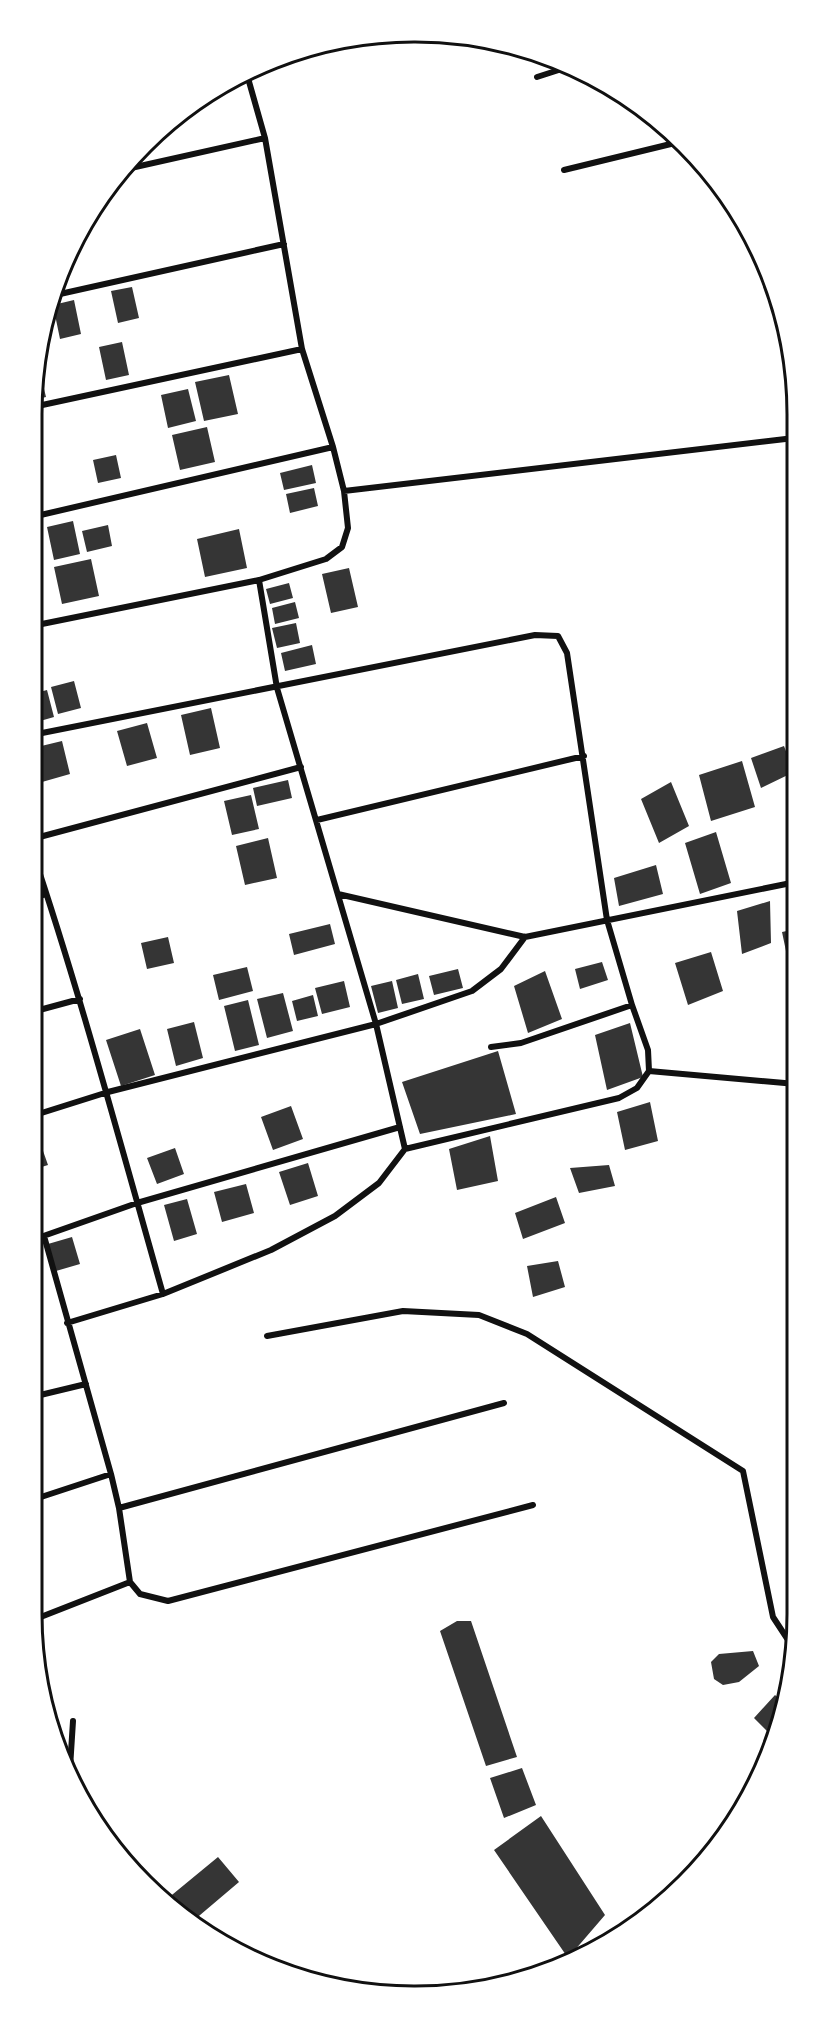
<svg xmlns="http://www.w3.org/2000/svg" width="829" height="2028" font-family="'Titillium Web',sans-serif">
	<style>
		.building { fill: #353535 }
		.lines { fill: none; stroke-linecap: round; stroke-linejoin: round }
		.minor { stroke: #111; stroke-width: 6 }
		.rim { fill: none; stroke: #111; stroke-width: 3 }
	</style>
	<rect width="100%" height="100%" fill="#fff"/>
	<path class="building" d="M132 287 139 318 118 323 111 291Z
		M74 300 81 334 60 339 53 305Z
		M122 342 129 375 106 380 99 347Z
		M39 368 46 397 34 400 38 375Z
		M229 375 238 414 204 421 195 382Z
		M188 389 196 421 168 428 161 395Z
		M207 427 215 462 180 470 172 435Z
		M116 455 121 478 98 483 93 460Z
		M312 465 316 483 284 490 280 473Z
		M314 488 318 506 290 513 286 494Z
		M73 521 80 554 54 560 47 527Z
		M108 525 112 546 87 552 82 531Z
		M239 529 247 568 205 577 197 539Z
		M91 559 99 596 62 604 54 567Z
		M349 568 358 607 331 613 322 574Z
		M289 583 293 598 270 604 266 589Z
		M295 602 299 618 275 624 272 608Z
		M296 623 300 643 277 648 272 628Z
		M312 645 316 664 285 671 281 653Z
		M74 681 81 708 58 714 51 687Z
		M47 690 54 717 33 723 32 694Z
		M211 708 220 748 190 755 181 715Z
		M147 723 157 758 127 766 117 731Z
		M62 741 70 774 42 782 33 748Z
		M784 746 794 772 761 788 751 758Z
		M742 761 755 807 711 821 699 775Z
		M288 780 292 798 257 806 253 788Z
		M671 782 689 826 659 843 641 799Z
		M251 795 259 829 232 835 224 801Z
		M716 832 731 883 700 894 685 843Z
		M268 838 277 878 245 885 236 846Z
		M656 865 663 894 619 906 614 878Z
		M770 901 771 943 742 954 737 911Z
		M330 924 335 944 294 955 289 934Z
		M796 929V994H795L782 932Z
		M168 937 174 963 147 969 141 943Z
		M711 952 723 991 688 1005 675 963Z
		M602 962 608 980 580 989 575 969Z
		M247 967 253 991 219 1000 213 975Z
		M458 969 463 988 434 995 429 976Z
		M545 971 562 1019 528 1033 514 986Z
		M418 974 424 999 402 1004 396 980Z
		M344 981 350 1007 322 1014 315 988Z
		M392 981 398 1008 378 1013 371 986Z
		M283 993 293 1031 267 1038 257 999Z
		M313 995 318 1016 297 1021 292 1001Z
		M248 1000 259 1045 235 1051 224 1006Z
		M194 1022 203 1058 176 1066 167 1029Z
		M630 1023 643 1077 607 1090 595 1035Z
		M140 1029 155 1075 121 1086 106 1040Z
		M498 1051 516 1114 420 1134 402 1082Z
		M650 1102 658 1141 625 1150 617 1112Z
		M291 1106 303 1139 273 1150 261 1117Z
		M36 1131 48 1165 32 1170V1132Z
		M490 1136 498 1181 457 1190 449 1149Z
		M175 1148 184 1174 157 1184 147 1158Z
		M308 1163 318 1196 290 1205 279 1172Z
		M609 1165 615 1186 579 1193 570 1168Z
		M246 1184 254 1213 222 1222 214 1192Z
		M556 1197 565 1223 523 1239 515 1213Z
		M187 1199 197 1234 174 1241 164 1205Z
		M72 1237 80 1264 56 1271 48 1244Z
		M558 1261 565 1287 533 1297 527 1266Z
		M457 1621H471L517 1757 486 1766 440 1631Z
		M753 1651 759 1666 739 1682 723 1685 714 1679 711 1662 719 1654Z
		M775 1695 783 1702 779 1727 771 1735 754 1718Z
		M522 1768 536 1805 504 1818 490 1778Z
		M541 1816 605 1915 568 1958 494 1850Z
		M218 1857 239 1882 193 1921 167 1899Z"/>
	<g class="lines">
		<path class="minor" d="M537 77 568 67
			M122 170 265 138
			M564 170 679 142
			M51 296 284 244
			M33 407 302 349
			M344 491 794 438
			M32 517 333 447
			M32 626 259 580
			M32 735 535 635 558 636 567 653 607 920 632 1005 648 1050 649 1071 637 1088 619 1098 405 1149
			M317 820 584 756
			M32 839 301 767
			M32 850C81 996 121 1146 163 1294
			M338 894 525 937 796 882
			M32 898 46 894
			M32 1012 80 999
			M491 1047 521 1043 632 1005
			M649 1071 796 1084
			M32 1116 108 1092 376 1024 472 991 501 969 525 937
			M44 1236 111 1474 119 1508 130 1582 140 1594 168 1601 533 1505
			M32 1240 137 1203 400 1127
			M67 1323 163 1294 271 1250 335 1216 379 1183 405 1149 376 1024 277 688 259 580 326 559 342 547 348 528 344 491 333 447 302 349 265 138 246 71
			M267 1336 403 1311 479 1315 527 1334 743 1471 773 1617 792 1646
			M32 1397 86 1384
			M32 1500 111 1474
			M119 1508 504 1403
			M33 1620 130 1582
			M70 1768 73 1721"/>
	</g>
	<path d="M0 0H829V2028H0ZM414 42H415A372 372 0 0 1 787 414V1614A372 372 0 0 1 415 1986H414A372 372 0 0 1 42 1614V414A372 372 0 0 1 414 42Z" fill="#fff" fill-rule="evenodd"/>
	<path class="rim" d="M414 42H415A372 372 0 0 1 787 414V1614A372 372 0 0 1 415 1986H414A372 372 0 0 1 42 1614V414A372 372 0 0 1 414 42Z"/>
</svg>
